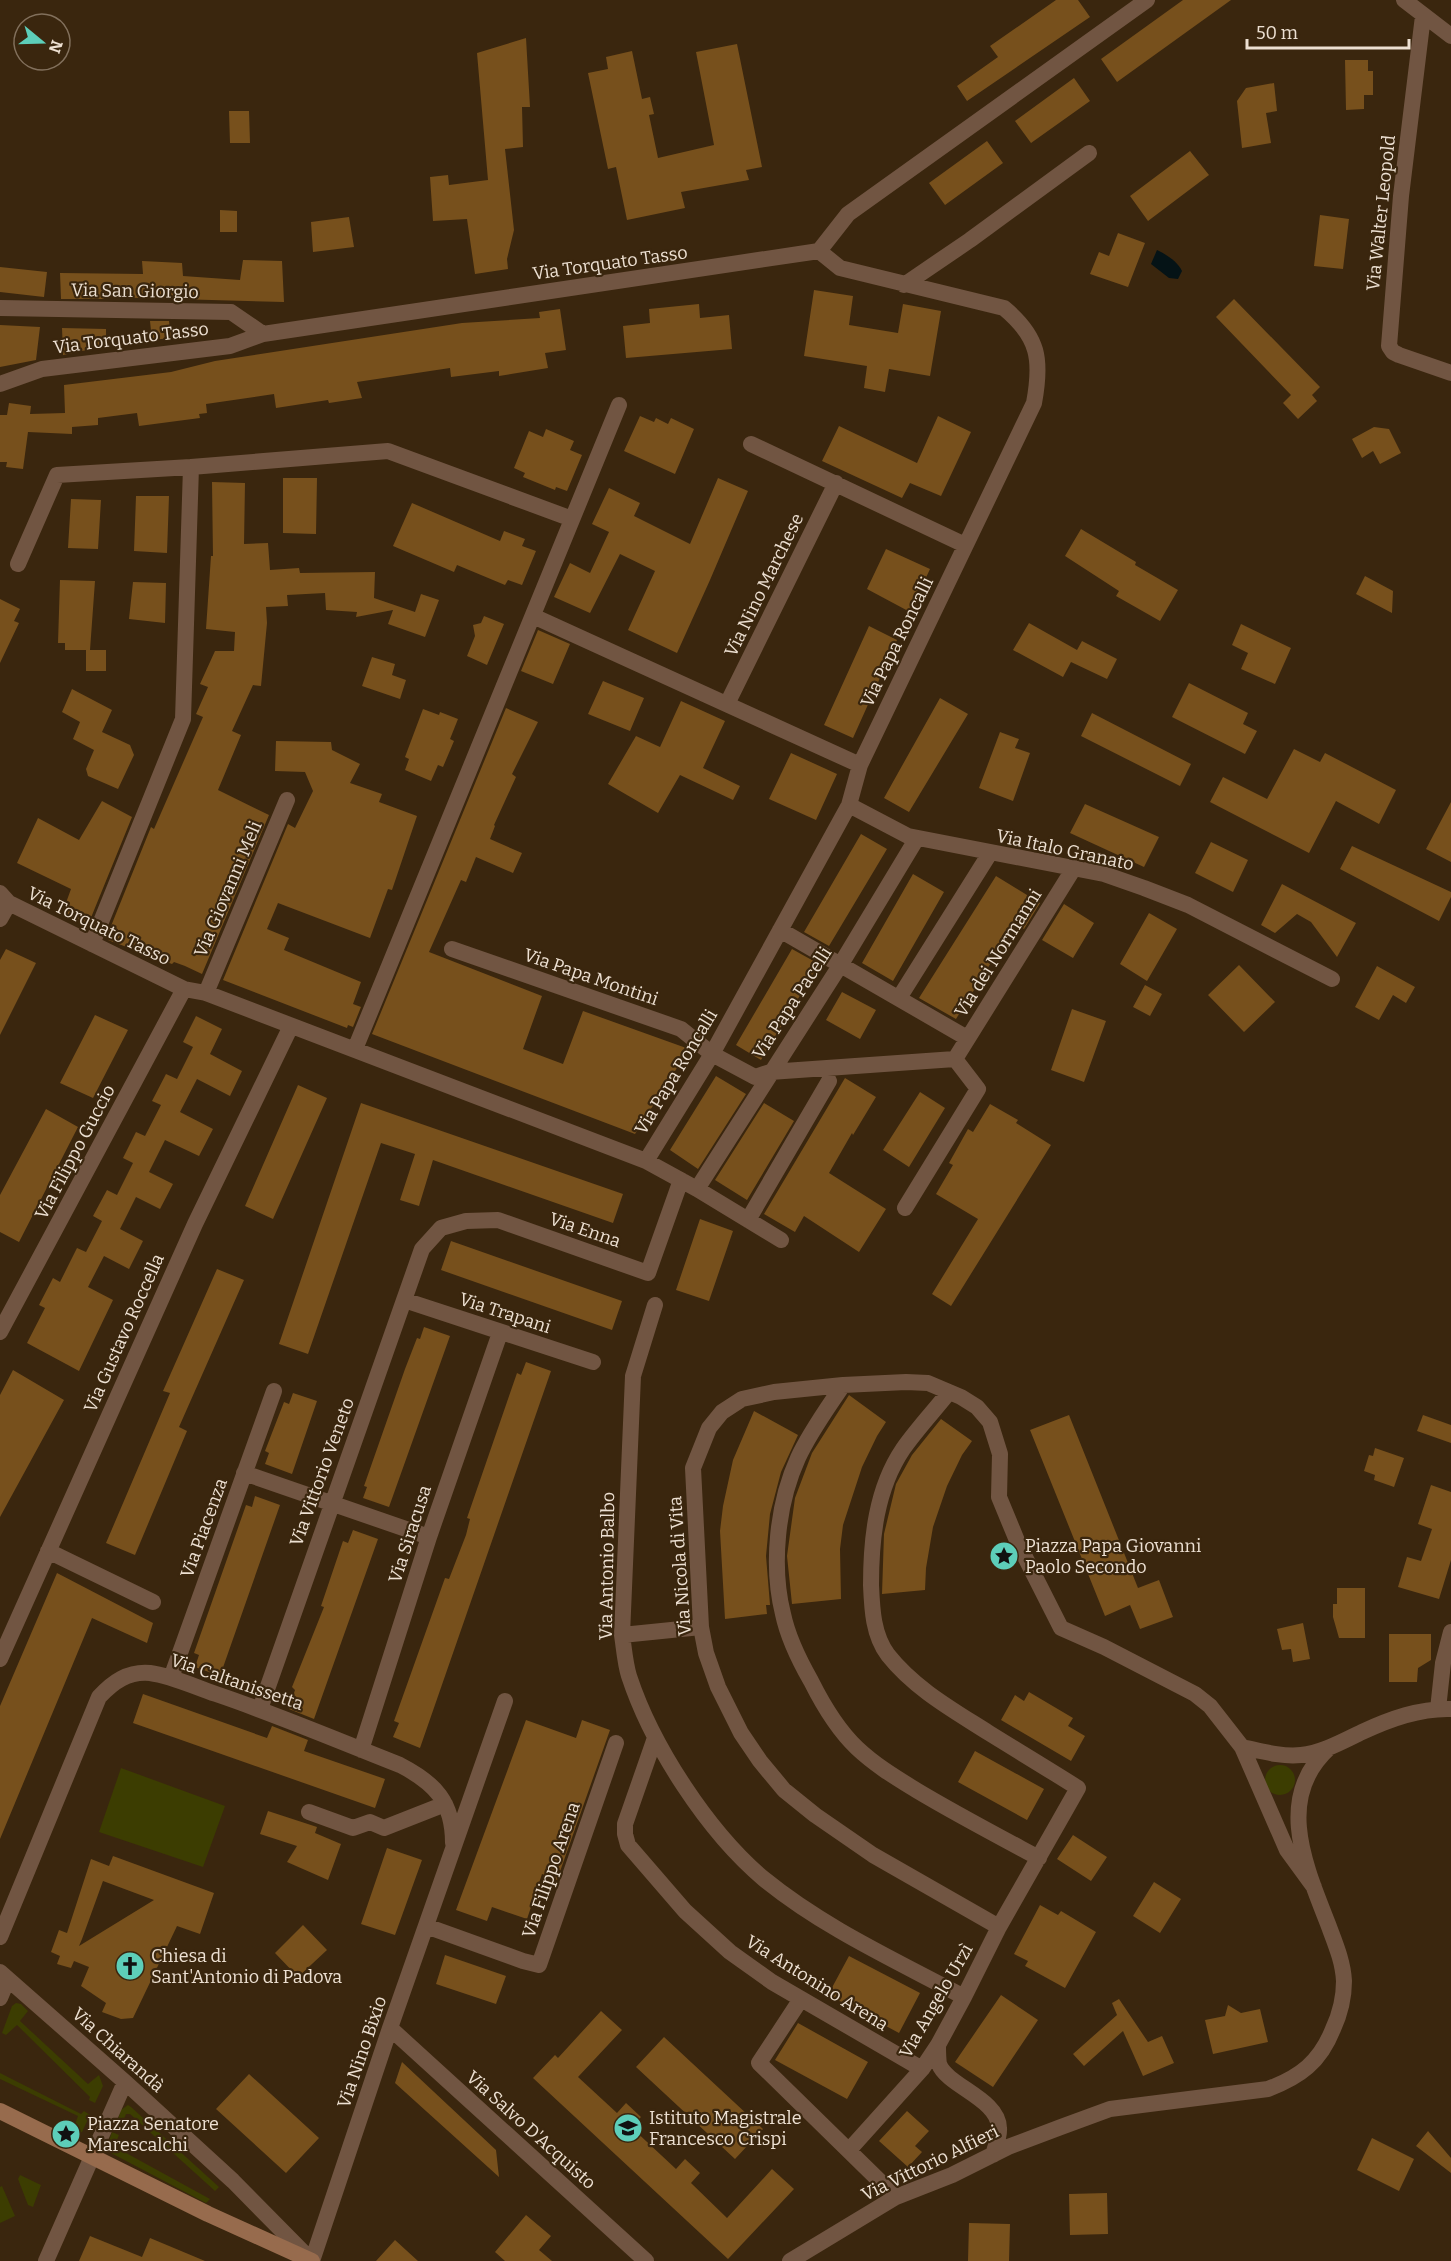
<svg xmlns="http://www.w3.org/2000/svg" width="1451" height="2261" font-family="Bitter,serif">
	<style>
		.green { fill: #3c3d01 }
		.water { fill: #051316 }
		.building { fill: #77501c; fill-rule: evenodd }
		.lines { fill: none; stroke-linecap: round; stroke-linejoin: round }
		.minor { stroke: #715542; stroke-width: 16 }
		.secondary { stroke: #976b4d; stroke-width: 16 }
		.labels { text-anchor: middle; dominant-baseline: central; stroke-width: 4.5; stroke-linejoin: round; paint-order: stroke }
		.street-label { font-size: 18px; fill: #ede0d2; stroke: #3a260e }
		.poi-label { font-size: 18px; fill: #ede0d2; stroke: #3a260e; text-anchor: start }
	</style>
	<rect width="100%" height="100%" fill="#3a260e"/>
	<path class="green" d="M1265 1780a15 15 0 1 1 30 0a15 15 0 1 1-30 0Z
		M121 1768 225 1806 203 1867 99 1832Z
		M16 2003 21 2004 28 2011 20 2021 88 2084 99 2075 103 2086 95 2103 89 2100 90 2097 17 2025 6 2035 2 2033 12 2006Z
		M0 2073 81 2114 84 2111 90 2115 82 2132 77 2134 72 2132 78 2116 0 2079Z
		M128 2105 131 2107 219 2187 215 2191 130 2114H126L123 2122 118 2119 121 2110Z
		M112 2132 119 2135 115 2145 117 2148 210 2199 206 2203 111 2153 108 2144Z
		M20 2175 41 2185 33 2207 28 2205 18 2179Z
		M2 2186 15 2216 0 2223V2187Z"/>
	<path class="water" d="M1157 250C1167 255 1177 261 1182 271L1178 279 1169 278 1151 264Z"/>
	<path class="building" d="M1056 0H1078L1090 17 967 101 957 86 998 57 990 46Z
		M1183 0H1231L1117 82 1101 59Z
		M526 38 530 107H522L523 147 505 149 514 230 507 259 508 269 475 274 467 219 433 221 430 177 448 175 449 185 488 180 477 53Z
		M737 44 762 167 746 170 749 180 681 192 685 208 627 220 616 167 608 169 588 73 608 69 606 57 632 51 642 99 650 97 654 114 649 115 658 158 714 145 696 52Z
		M1345 60H1368V71H1373V95H1364V109L1346 110Z
		M1074 78 1090 101 1031 143 1015 121Z
		M1274 83 1277 111 1266 113 1271 143 1242 148 1237 101 1246 88Z
		M229 111H249L250 143H230Z
		M987 141 1003 163 945 205 929 183Z
		M1190 151 1209 175 1148 221 1130 196Z
		M220 210 237 211V232H220Z
		M1320 215 1349 219 1343 269 1314 266Z
		M349 217 354 247 313 252 311 222Z
		M1118 233 1145 243 1128 287 1090 274 1099 252 1109 256Z
		M243 260 282 261 284 302 104 297V299H61L60 273 143 274 142 261 182 263 183 276 240 280Z
		M0 267 47 272 44 297 0 292Z
		M814 290 853 296 849 325 898 333 903 304 941 311 930 376 889 369 885 392 864 388 867 366 804 356Z
		M1234 299 1320 387 1312 395 1317 401 1298 419 1283 403 1291 395 1216 317Z
		M699 304 700 318 729 315 732 349 626 358 623 326 650 323 649 309Z
		M560 309 566 350 545 353 548 368 499 376V371L451 377 450 368 357 382 362 398 329 403 328 400 276 408 274 394 206 404 207 413 199 414 200 418 139 426 137 413 98 418V425L72 427V434L28 432 23 469 6 467 7 462H0V415H7L9 403 31 406 30 414 65 413 64 385 171 372 215 361 462 323 540 318 539 312Z
		M150 321H169L171 338 152 340Z
		M0 325 40 327 36 360 0 367Z
		M62 328 106 329V346L63 355Z
		M640 416 654 422 656 418 668 424 671 418 694 429 675 474 624 451Z
		M938 416 971 432 941 496 910 483 902 498 822 461 839 426 917 463Z
		M1374 427 1389 429 1401 453 1380 464 1373 451 1362 458 1352 439Z
		M546 429 574 441 570 450 582 455 567 491 556 487 555 490 523 477 525 473 514 468 529 431 543 437Z
		M283 478H317L316 534 283 533Z
		M718 478 748 491 710 580 677 653 628 630 655 571 620 554 590 613 554 597 570 563 590 573 609 532 592 524 609 488 640 503 634 516 690 544Z
		M212 482 245 483 244 544 268 543 270 570 299 568 300 573 375 572 374 598 415 612 421 594 439 600 425 637 388 624 393 610 356 617 357 612 326 610 325 593 287 595 288 606 266 607 267 623 261 686 253 685 232 731 241 735 218 790 269 815 202 974 185 966 174 962 172 964 108 940 109 937 107 936 151 827 154 829 203 717 196 714 208 687 200 684 215 651H234L235 632 206 629 211 556H213Z
		M136 496H169L167 553 134 551Z
		M71 499 101 500 98 549 68 548Z
		M412 503 500 541 504 531 525 539 522 546 536 551 522 585 508 580 505 585 457 565 454 572 393 546Z
		M1081 529 1136 562 1135 565 1178 590 1160 621 1116 596 1119 591 1065 556Z
		M886 549 930 569 910 612 867 589Z
		M1365 576 1393 591 1392 613 1356 594Z
		M60 580 95 581 90 650H106V671H86V650H65V643H58Z
		M133 582 166 583 165 623 129 619Z
		M0 599 20 609 14 621 19 623 0 663Z
		M484 616 504 624 487 665 467 656 475 636 473 625 481 623Z
		M1029 623 1077 650 1082 641 1117 659 1107 679 1071 662 1063 677 1013 650Z
		M1241 624 1291 648 1275 684 1241 669 1248 653 1232 645Z
		M869 626 897 640 853 738 824 725Z
		M538 630 570 644 553 684 521 671Z
		M372 657 395 664 392 675 406 680 400 699 362 686Z
		M603 681 644 698 630 731 588 714Z
		M1189 683 1248 713 1243 724 1257 731 1245 754 1172 717Z
		M72 689 112 710 102 732 130 745 134 755 118 789 88 776 86 769 94 750 73 739 80 722 62 712Z
		M940 698 968 714 909 812 884 798Z
		M681 701 725 721 703 768 740 786 733 800 680 775 658 813 608 784 636 736 660 747Z
		M506 708 538 722 512 774 516 777 494 825 495 826 490 839 522 853 513 873 476 857 466 882 461 880 429 952 542 996 523 1049 563 1064 583 1011 689 1049 635 1134 372 1034Z
		M423 709 439 715 440 712 458 719 450 739 454 741 443 767 438 765 431 781 405 770 409 759 405 757Z
		M1092 713 1191 764 1180 786 1081 736Z
		M1000 732 1019 739 1015 748 1030 753 1013 801 979 788Z
		M276 741 331 742 332 750 360 764 350 783 382 794 379 802 417 816 392 890 388 889 370 938 278 903 267 929 289 938 284 950 361 982 353 1004 361 1007 353 1027 348 1025 347 1028 223 980 288 824 295 828 313 791 305 772 275 771Z
		M1294 749 1320 762 1325 753 1396 790 1379 824 1336 801 1309 853 1210 802 1223 777 1267 799Z
		M791 753 837 774 816 820 769 799Z
		M102 801 132 817 88 925 63 911 71 889 17 863 38 818 79 840Z
		M1451 802V862L1426 849Z
		M1085 804 1159 837 1144 867 1070 833Z
		M861 834 887 849 829 946 804 932Z
		M1211 842 1248 860 1233 892 1195 873Z
		M1352 846 1451 892V897L1439 921 1340 869Z
		M913 874 944 892 893 981 862 963Z
		M996 876 1040 903 1024 929 1015 924 956 1019 919 998Z
		M1282 884 1356 923 1337 957 1311 922 1297 914 1275 933 1261 925Z
		M1064 904 1094 923 1073 958 1042 940Z
		M1149 913 1177 929 1147 981 1120 964Z
		M6 949 36 963 0 1035V960Z
		M792 949 819 964 761 1060 736 1045Z
		M1239 965 1275 1002 1244 1032 1208 995Z
		M1377 966 1415 987 1406 1003 1393 995 1379 1020 1355 1007Z
		M1145 985 1162 994 1150 1016 1133 1007Z
		M842 992 876 1010 860 1039 826 1020Z
		M1072 1009 1106 1021 1084 1082 1051 1070Z
		M95 1015 128 1030 93 1098 60 1083Z
		M196 1016 222 1029 210 1054 242 1071 230 1096 197 1079 180 1112 213 1129 199 1156 165 1140 149 1172 173 1184 160 1209 136 1197 120 1229 143 1241 129 1269 104 1256 88 1287 113 1300 79 1371 27 1343 45 1308 39 1305 53 1278 60 1282 77 1248 86 1252 102 1221 93 1216 107 1190 117 1195 133 1163 123 1158 136 1132 145 1136 161 1105 152 1101 166 1074 177 1079 193 1047 183 1042Z
		M716 1076 746 1094 698 1169 670 1150Z
		M845 1078 876 1097 853 1135 852 1133 829 1173 886 1209 859 1252 804 1216 795 1232 764 1214Z
		M298 1085 327 1098 273 1219 245 1206Z
		M920 1092 945 1108 909 1167 883 1150Z
		M361 1103 623 1194 613 1223 433 1160 419 1206 400 1200 415 1154 381 1143 308 1354 279 1344Z
		M764 1103 794 1121 747 1200 715 1180Z
		M990 1104 1018 1120 1016 1123 1051 1145 951 1306 932 1294 978 1219 936 1194 953 1165 949 1163 968 1129 973 1132Z
		M46 1109 78 1127 19 1242 0 1232V1195Z
		M700 1219 733 1231 709 1301 676 1290Z
		M451 1241 622 1301 612 1330 441 1270Z
		M217 1269 244 1280 179 1427 187 1431 135 1555 106 1543 170 1393 163 1391Z
		M424 1327 450 1336 389 1507 363 1498 367 1487 364 1486 405 1369 417 1338 420 1339Z
		M526 1362 551 1371 420 1748 393 1737 399 1723 394 1721 445 1578 449 1579 466 1535 470 1519 467 1518 517 1373 521 1375Z
		M13 1370 64 1400 0 1517V1395Z
		M293 1393 317 1401 292 1474 265 1464 269 1453 265 1451 284 1402 289 1404Z
		M849 1395 886 1422 877 1436 862 1467 843 1525 840 1549 841 1599 792 1604 787 1556 795 1498 812 1453Z
		M754 1411 798 1435 781 1472 770 1514 766 1556 770 1605H766L767 1614 725 1619 720 1531 723 1506 733 1460Z
		M1069 1415 1138 1588 1159 1580 1173 1617 1140 1629 1130 1605 1105 1616 1030 1430Z
		M1423 1415 1451 1425V1443L1417 1431Z
		M941 1419 972 1441 962 1455 947 1486 933 1527 926 1568 925 1590 882 1594 884 1534 896 1484 912 1455Z
		M1375 1448 1404 1458 1394 1487 1374 1480 1375 1475 1364 1471 1369 1455 1373 1456Z
		M1431 1485 1451 1492V1560L1439 1599 1398 1587 1407 1557 1421 1561 1432 1529 1418 1524Z
		M255 1496 280 1505 220 1676 195 1667 199 1655 194 1653 246 1505 252 1507Z
		M353 1530 378 1539 314 1719 289 1709 295 1690 292 1687 324 1607 321 1606 343 1541 348 1543Z
		M57 1573 153 1623 147 1643 92 1618 0 1839V1706Z
		M1337 1588H1365V1638H1339L1333 1617V1604H1337Z
		M1303 1623 1310 1659 1293 1662 1291 1649 1282 1650 1277 1629Z
		M1389 1634H1431V1660L1418 1668 1417 1682H1389Z
		M1029 1692 1073 1718 1068 1726 1085 1736 1071 1761 1001 1720 1015 1695 1024 1701Z
		M143 1694 267 1738 272 1726 308 1740 304 1751 385 1779 375 1808 133 1723Z
		M526 1720 576 1738 582 1720 610 1730 557 1880 542 1874 527 1919 492 1907 487 1921 456 1910Z
		M975 1751 1044 1789 1027 1820 958 1782Z
		M268 1811 317 1827 315 1833 341 1844 328 1880 287 1862 297 1846 260 1834Z
		M1073 1835 1107 1857 1091 1881 1057 1859Z
		M387 1848 422 1860 395 1935 361 1924Z
		M113 1856 214 1893 200 1934 177 1926 133 2018 121 2019 102 2012 106 2003 81 1986 89 1967 74 1961 71 1968 57 1964 60 1956 51 1952 59 1930 67 1933 91 1859 109 1866ZM103 1881 154 1900 79 1946 82 1939Z
		M1154 1882 1181 1899 1160 1933 1133 1916Z
		M1040 1905 1058 1915 1061 1911 1096 1932 1065 1988 1025 1966 1028 1961 1014 1954Z
		M303 1925 327 1950 298 1977 275 1953Z
		M445 1955 506 1976 496 2004 436 1984Z
		M849 1956 920 1993 899 2033 828 1995Z
		M1001 1995 1038 2020 993 2087 955 2062Z
		M1119 1999 1148 2042 1162 2036 1174 2063 1143 2076 1123 2031 1084 2066 1073 2054 1117 2015 1112 2003Z
		M1228 2005 1241 2013 1260 2009 1268 2042 1213 2054 1205 2020 1225 2016Z
		M601 2011 622 2030 578 2077 617 2113 626 2103 641 2117 631 2127 676 2169 685 2159 700 2173 691 2183 727 2218 772 2169 794 2189 728 2259 533 2078 555 2055 558 2058Z
		M798 2023 868 2062 847 2099 775 2060Z
		M664 2037 763 2129 735 2159 636 2067Z
		M402 2062 496 2150 499 2177 395 2083Z
		M249 2074 319 2138 286 2173 216 2109Z
		M907 2111 929 2131 915 2146 922 2152 908 2167 879 2141Z
		M1428 2131 1451 2158V2173L1416 2146Z
		M1372 2138 1414 2159 1399 2191 1357 2170Z
		M1107 2193 1108 2234 1070 2235 1069 2194Z
		M526 2215 551 2236 539 2250 552 2261H505L495 2252Z
		M969 2223 1010 2224 1009 2261H968Z
		M90 2236 142 2257 150 2238 205 2261H79Z
		M395 2240 418 2261H376Z"/>
	<g class="lines">
		<path class="minor" d="M1404 0 1451 36
			M1423 16 1401 196 1389 346 1393 352 1399 355 1451 373
			M904 285 970 240 1089 153
			M0 308 231 312 263 334
			M0 384 42 369 230 346 263 334 819 251 848 214 1147 0
			M751 444 965 545
			M18 564 57 475 191 467
			M533 616 860 765
			M727 704 836 483
			M849 805 908 836 1104 874 1144 888 1188 905 1332 979
			M0 893 9 903 184 989 206 993 646 1161 697 1189 781 1240
			M0 919 9 903
			M780 930 967 1038
			M92 944 183 719 191 467 388 451 572 519
			M452 949 681 1029 712 1054 755 1077 770 1072 955 1059
			M206 993 287 800
			M899 998 990 853
			M355 1049 619 405
			M955 1059 1074 868
			M646 1161 712 1054 849 805 860 765 1034 403C1042 360 1039 337 1004 308L840 268 819 251
			M697 1189 841 964 917 838
			M905 1208 978 1089 955 1059
			M748 1220 829 1081
			M404 1300 593 1362
			M655 1305 633 1376 622 1635C624 1648 625 1663 629 1676 652 1746 708 1832 764 1879 824 1928 897 1961 964 1997
			M0 1332 184 989
			M843 1385C827 1409 810 1432 798 1458 777 1504 771 1566 783 1614 788 1638 799 1660 811 1681 823 1705 837 1729 857 1748 875 1765 895 1777 916 1790 956 1814 998 1836 1039 1858
			M244 1473 429 1537
			M48 1551 153 1602
			M622 1635 701 1627
			M0 1659 195 1224 291 1026
			M171 1678 274 1391
			M260 1709 422 1249 441 1228 466 1221 498 1220 648 1273 681 1180
			M1438 1709 1443 1663 1451 1632
			M655 1738 625 1824V1834L628 1845 685 1911 730 1952 772 1982 922 2069
			M1242 1747C1261 1751 1281 1757 1301 1755 1322 1753 1343 1741 1362 1732 1390 1719 1420 1708 1451 1709
			M361 1750 429 1537 500 1333
			M309 1812 353 1828 370 1822 384 1828 445 1804
			M426 1926 523 1961 539 1965 616 1743
			M999 1927 873 1855 815 1815 784 1790 760 1761 741 1733 718 1687 706 1653 701 1627 693 1468 709 1428 722 1412 742 1399 774 1392 843 1385 906 1382 928 1383 961 1397 977 1407 990 1422 1000 1454 999 1497 1018 1543 1061 1628 1104 1647 1195 1694 1210 1706 1242 1747 1287 1850 1314 1887
			M0 1937 99 1697C113 1682 128 1671 150 1673 172 1676 195 1687 216 1694 278 1715 339 1741 400 1765 435 1783 453 1802 453 1843
			M0 1972 125 2082 233 2181 312 2261 390 2028 505 1701
			M0 1998 8 1979
			M801 1999 759 2063 896 2197
			M390 2028 646 2261
			M938 2045C938 2050 938 2058 939 2064 947 2086 999 2099 999 2128 1000 2136 995 2147 993 2155
			M850 2149 922 2069 938 2045 964 1997 999 1927 1078 1788C1048 1769 1018 1751 989 1733 953 1710 915 1689 888 1655 873 1635 872 1609 871 1585 871 1539 876 1489 903 1449 917 1429 934 1411 949 1392
			M46 2261 125 2082
			M790 2261 896 2197 952 2175 1008 2147 1061 2127 1110 2109 1268 2089C1300 2077 1320 2062 1333 2029 1340 2014 1344 1998 1344 1981 1343 1961 1335 1943 1328 1924 1305 1865 1274 1797 1330 1747"/>
		<path class="secondary" d="M0 2111 208 2214 312 2261"/>
	</g>
	<defs>
		<g id="sight-disc" transform="scale(1.5)"><circle r="9.5" fill="#5dceb9" stroke="#3a260e"/><path d="M0-6L1.8-2.2L6-1.7L2.9 1.2L3.7 5.4L0 3.3L-3.7 5.4L-2.9 1.2L-6-1.7L-1.8-2.2Z" fill="#111"/></g>
		<g id="church-disc" transform="scale(1.5)"><circle r="9.5" fill="#5dceb9" stroke="#3a260e"/><path d="M-1.2-6h2.4v3.5h3.3v2.4h-3.3V6h-2.4V-.1h-3.3v-2.4h3.3Z" fill="#111"/></g>
		<g id="school-disc" transform="scale(1.5)"><circle r="9.5" fill="#5dceb9" stroke="#3a260e"/><path d="M0-5L7-2L0 1L-7-2ZM-4 1L0 2.5L4 1V4Q0 6-4 4Z" fill="#111"/></g>
	</defs>
	<g fill-rule="evenodd">
		<use href="#sight-disc" x="1004" y="1556"/>
		<use href="#church-disc" x="130" y="1966"/>
		<use href="#school-disc" x="628" y="2128"/>
		<use href="#sight-disc" x="66" y="2134"/>
	</g>
	<g class="labels">
		<g class="street-label">
			<text transform="translate(1381 213) rotate(-84)">Via Walter Leopold</text>
			<text transform="translate(610 263) rotate(-8)">Via Torquato Tasso</text>
			<text transform="translate(135 291) rotate(1)">Via San Giorgio</text>
			<text transform="translate(131 338) rotate(-7)">Via Torquato Tasso</text>
			<text transform="translate(764 585) rotate(-64)">Via Nino Marchese</text>
			<text transform="translate(897 642) rotate(-64)">Via Papa Roncalli</text>
			<text transform="translate(1065 850) rotate(12)">Via Italo Granato</text>
			<text transform="translate(228 889) rotate(-67)">Via Giovanni Meli</text>
			<text transform="translate(99 926) rotate(26)">Via Torquato Tasso</text>
			<text transform="translate(998 953) rotate(-58)">Via dei Normanni</text>
			<text transform="translate(591 977) rotate(19)">Via Papa Montini</text>
			<text transform="translate(792 1003) rotate(-57)">Via Papa Pacelli</text>
			<text transform="translate(676 1072) rotate(-59)">Via Papa Roncalli</text>
			<text transform="translate(75 1152) rotate(-62)">Via Filippo Guccio</text>
			<text transform="translate(585 1230) rotate(19)">Via Enna</text>
			<text transform="translate(505 1313) rotate(18)">Via Trapani</text>
			<text transform="translate(124 1333) rotate(-66)">Via Gustavo Roccella</text>
			<text transform="translate(322 1472) rotate(-70)">Via Vittorio Veneto</text>
			<text transform="translate(204 1528) rotate(-70)">Via Piacenza</text>
			<text transform="translate(410 1534) rotate(-72)">Via Siracusa</text>
			<text transform="translate(607 1566) rotate(-89)">Via Antonio Balbo</text>
			<text transform="translate(680 1566) rotate(-94)">Via Nicola di Vita</text>
			<text transform="translate(237 1682) rotate(19)">Via Caltanissetta</text>
			<text transform="translate(551 1870) rotate(-71)">Via Filippo Arena</text>
			<text transform="translate(817 1983) rotate(32)">Via Antonino Arena</text>
			<text transform="translate(936 2001) rotate(-60)">Via Angelo Urzì</text>
			<text transform="translate(118 2050) rotate(42)">Via Chiarandà</text>
			<text transform="translate(362 2052) rotate(-71)">Via Nino Bixio</text>
			<text transform="translate(531 2130) rotate(42)">Via Salvo D'Acquisto</text>
			<text transform="translate(930 2163) rotate(-26)">Via Vittorio Alfieri</text>
		</g>
		<g class="poi-label">
			<text x="1025" y="1546">Piazza Papa Giovanni<tspan x="1025" dy="21">Paolo Secondo</tspan></text>
			<text x="151" y="1956">Chiesa di<tspan x="151" dy="21">Sant'Antonio di Padova</tspan></text>
			<text x="649" y="2118">Istituto Magistrale<tspan x="649" dy="21">Francesco Crispi</tspan></text>
			<text x="87" y="2124">Piazza Senatore<tspan x="87" dy="21">Marescalchi</tspan></text>
		</g>
	</g>
	<g transform="translate(42 42) rotate(109)"><circle r="28" fill="#3a260e" stroke="#82705c" stroke-width="1.5"/>
	<path d="M0-4.5L10 22L0 15L-10 22Z" fill="#5dceb9"/>
	<text y="-9" font-size="16" font-weight="bold" text-anchor="middle" fill="#ede0d2">N</text>
	</g>
	<path d="M1247 39v9h162v-9" fill="none" stroke="#ede0d2" stroke-width="3"/>
	<text x="1256" y="39" font-size="18" fill="#ede0d2" stroke="#3a260e" stroke-width="4.5" paint-order="stroke">50 m</text>
</svg>
